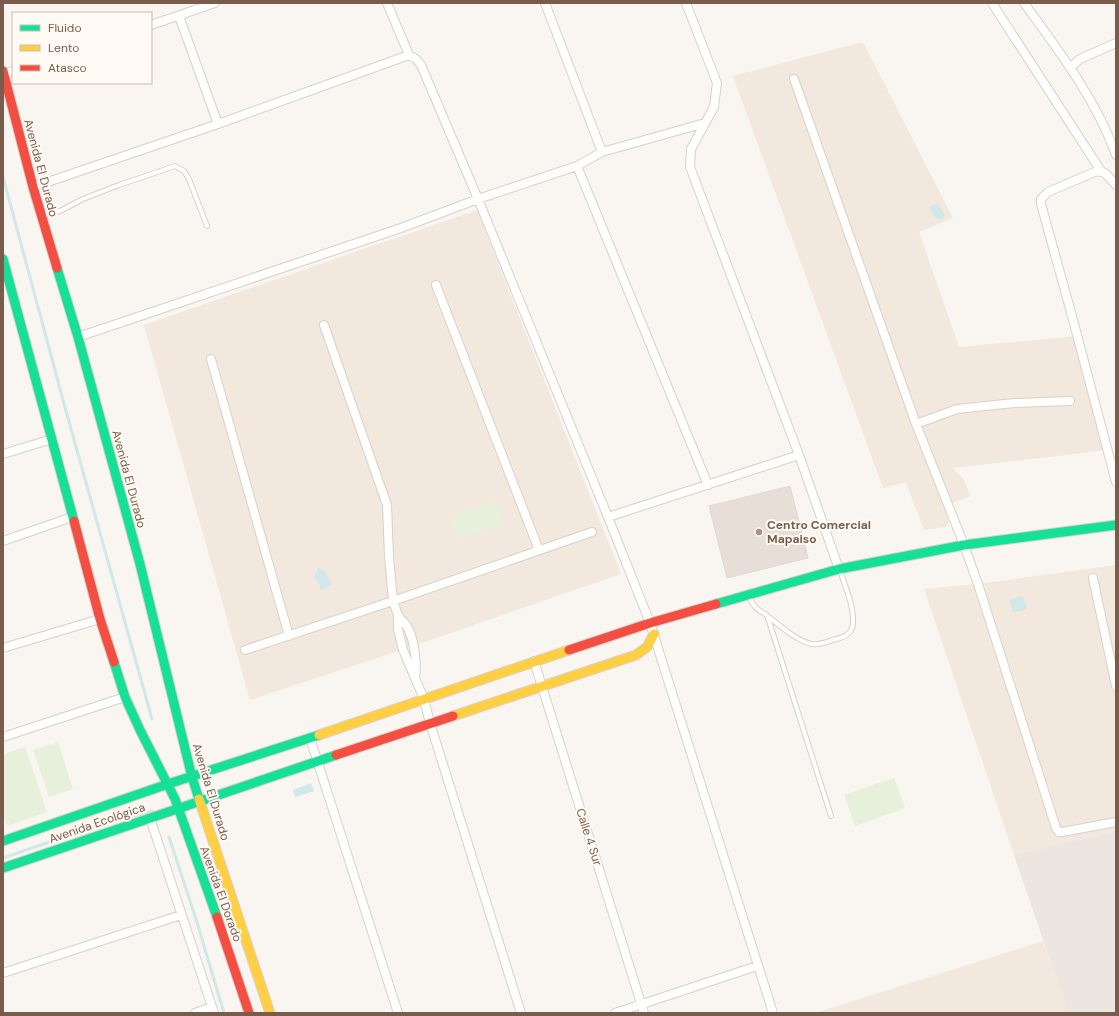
<svg xmlns="http://www.w3.org/2000/svg" width="1119" height="1016" font-family="'DM Sans',sans-serif">
	<style>
		.residential { fill: #f2e8de }
		.industrial { fill: #ede5e0 }
		.green { fill: #e7f0db }
		.water { fill: #d0e8ea }
		.lines { fill: none; stroke-linecap: round; stroke-linejoin: round }
		.stream { stroke: #d0e8ea; stroke-width: 3 }
		.building { fill: #e6ded7; stroke: #e2d8d2 }
		.lane-casing { stroke: #d7d1cb; stroke-width: 6 }
		.street-casing { stroke: #d7d1cb; stroke-width: 10 }
		.fast-casing { stroke: #d9d2cb; stroke-width: 11 }
		.slow-casing { stroke: #d9d2cb; stroke-width: 11 }
		.jam-casing { stroke: #d9d2cb; stroke-width: 11 }
		.lane { stroke: #fefefd; stroke-width: 4 }
		.street { stroke: #fefefd; stroke-width: 8 }
		.fast { stroke: #16e098; stroke-width: 9 }
		.slow { stroke: #ffcf43; stroke-width: 9 }
		.jam { stroke: #f24e42; stroke-width: 9 }
		.poi-dot { fill: #a69286; stroke: #fffaf3; stroke-width: 1.5 }
		.labels { text-anchor: middle; dominant-baseline: central; stroke-width: 4; stroke-linejoin: round; paint-order: stroke }
		.street-label { font-size: 12px; fill: #7a5c4d; stroke: #fffaf3 }
		.poi-label { font-size: 12px; font-weight: bold; fill: #7a5c4d; stroke: #fffaf3; text-anchor: start }
	</style>
	<rect width="100%" height="100%" fill="#f9f5f0"/>
	<path class="residential" d="M863 42 953 218 919 232 959 347 1080 336 1107 450 953 468 964 480 971 496 944 506 949 522 946 527 924 530 906 482 883 488 733 76Z
		M477 210 621 574 413 646 250 700 144 325Z
		M1116 565V831L1014 855 924 589 978 584Z
		M1043 941 1068 1013H815Z"/>
	<path class="industrial" d="M1116 831V1013H1068L1014 855Z"/>
	<path class="green" d="M496 501 504 525 457 539 450 516Z
		M58 742 73 789 49 797 33 750Z
		M25 747 47 812 7 826 3 815V754Z
		M894 778 905 808 855 826 844 795Z"/>
	<path class="water" d="M938 203 945 216 939 220 937 218 936 219 929 207Z
		M318 568 326 571 331 585 321 590 317 580 314 578Z
		M1023 596 1027 609 1013 613 1009 600Z
		M311 783 314 791 295 797 293 790Z"/>
	<g class="lines">
		<path class="stream" d="M3 177 66 411 152 719
			M169 837 196 919 224 1013
			M3 858 108 822 153 811"/>
	</g>
	<path class="building" d="M790 486 808 558 727 578 709 506Z"/>
	<g class="lines">
		<g class="lane-casing">
			<path id="lane" d="M42 216 60 211 83 199 119 185 175 166 184 171 189 179 207 226
				M749 596C752 606 758 610 767 615L831 816
				M767 616C780 625 795 640 811 644 820 646 831 640 840 638 847 636 853 631 853 623 854 605 845 587 840 570"/>
		</g>
		<g class="street-casing">
			<path id="street" d="M545 3 602 152
				M686 3 717 83 714 107 691 149 690 167 799 455 839 569
				M992 3 1101 171
				M1024 3C1059 51 1096 99 1116 155
				M179 16 218 124
				M151 25 215 3
				M409 55 416 59 421 65 478 199 608 517 650 623 773 1013
				M1070 68 1080 59 1116 43
				M4 74 13 71
				M794 79 916 424 964 545 978 584 1056 828 1059 832H1062L1116 822
				M577 166 708 485
				M1116 185 1105 173 1097 171 1048 192 1041 199V204L1072 316 1116 482
				M33 187 218 124 409 55 387 3
				M436 285 539 550
				M324 325 387 505 389 557 393 601 398 615V629L403 650 424 699 430 723 521 1013
				M78 337 401 228 478 199 577 166 602 152 705 123
				M211 359 289 636
				M916 424 957 409 1014 403 1070 401
				M3 454 52 439
				M608 517 799 455
				M3 541 72 517
				M1093 578 1116 686
				M398 615C400 619 404 622 406 625 415 639 417 662 415 678
				M3 648 100 619
				M245 650 393 601 592 532
				M534 661 644 1013
				M3 737 125 697
				M310 738 398 1013
				M150 818 214 1013
				M3 973 181 915
				M195 1013 212 1007
				M615 1013 757 966"/>
		</g>
		<g class="fast-casing">
			<path id="fast" d="M3 259 74 521
				M57 268 78 337 140 564 192 777 199 799
				M716 604 839 569 964 545 1116 525
				M114 662 125 697 140 730 175 799 217 917
				M3 841 168 784 319 735
				M3 868 336 755"/>
		</g>
		<g class="slow-casing">
			<path id="slow" d="M453 716 636 655 647 647 654 634
				M319 735 569 650
				M199 799 270 1013"/>
		</g>
		<g class="jam-casing">
			<path id="jam" d="M3 71 33 187 57 268
				M74 521 100 619 114 662
				M569 650 650 623 716 604
				M336 755 453 716
				M217 917 249 1013"/>
		</g>
		<use href="#lane" class="lane"/>
		<use href="#street" class="street"/>
		<use href="#fast" class="fast"/>
		<use href="#slow" class="slow"/>
		<use href="#jam" class="jam"/>
	</g>
	<circle class="poi-dot" cx="759" cy="532" r="4"/>
	<g class="labels">
		<g class="street-label">
			<text transform="translate(41 168) rotate(75)">Avenida El Durado</text>
			<text transform="translate(129 479) rotate(75)">Avenida El Durado</text>
			<text transform="translate(211 792) rotate(73)">Avenida El Durado</text>
			<text transform="translate(97 823) rotate(-19)">Avenida Ecológica</text>
			<text transform="translate(589 837) rotate(72)">Calle 4 Sur</text>
			<text transform="translate(221 894) rotate(70)">Avenida El Dorado</text>
		</g>
		<g class="poi-label">
			<text x="767" y="525">Centro Comercial<tspan x="767" dy="14">Mapaiso</tspan></text>
		</g>
	</g>
	<rect width="1119" height="1016" fill="none" stroke="#7a5c4d" stroke-width="8"/>
	<rect x="12" y="12" width="140" height="72" fill="#fffaf3" stroke="#cabbb1"/>
	<rect x="20" y="25" width="20" height="6" fill="#16e098" stroke="#cabbb1"/>
	<text x="48" y="32" font-size="12" fill="#7a5c4d">Fluido</text>
	<rect x="20" y="45" width="20" height="6" fill="#ffcf43" stroke="#cabbb1"/>
	<text x="48" y="52" font-size="12" fill="#7a5c4d">Lento</text>
	<rect x="20" y="65" width="20" height="6" fill="#f24e42" stroke="#cabbb1"/>
	<text x="48" y="72" font-size="12" fill="#7a5c4d">Atasco</text>
</svg>
